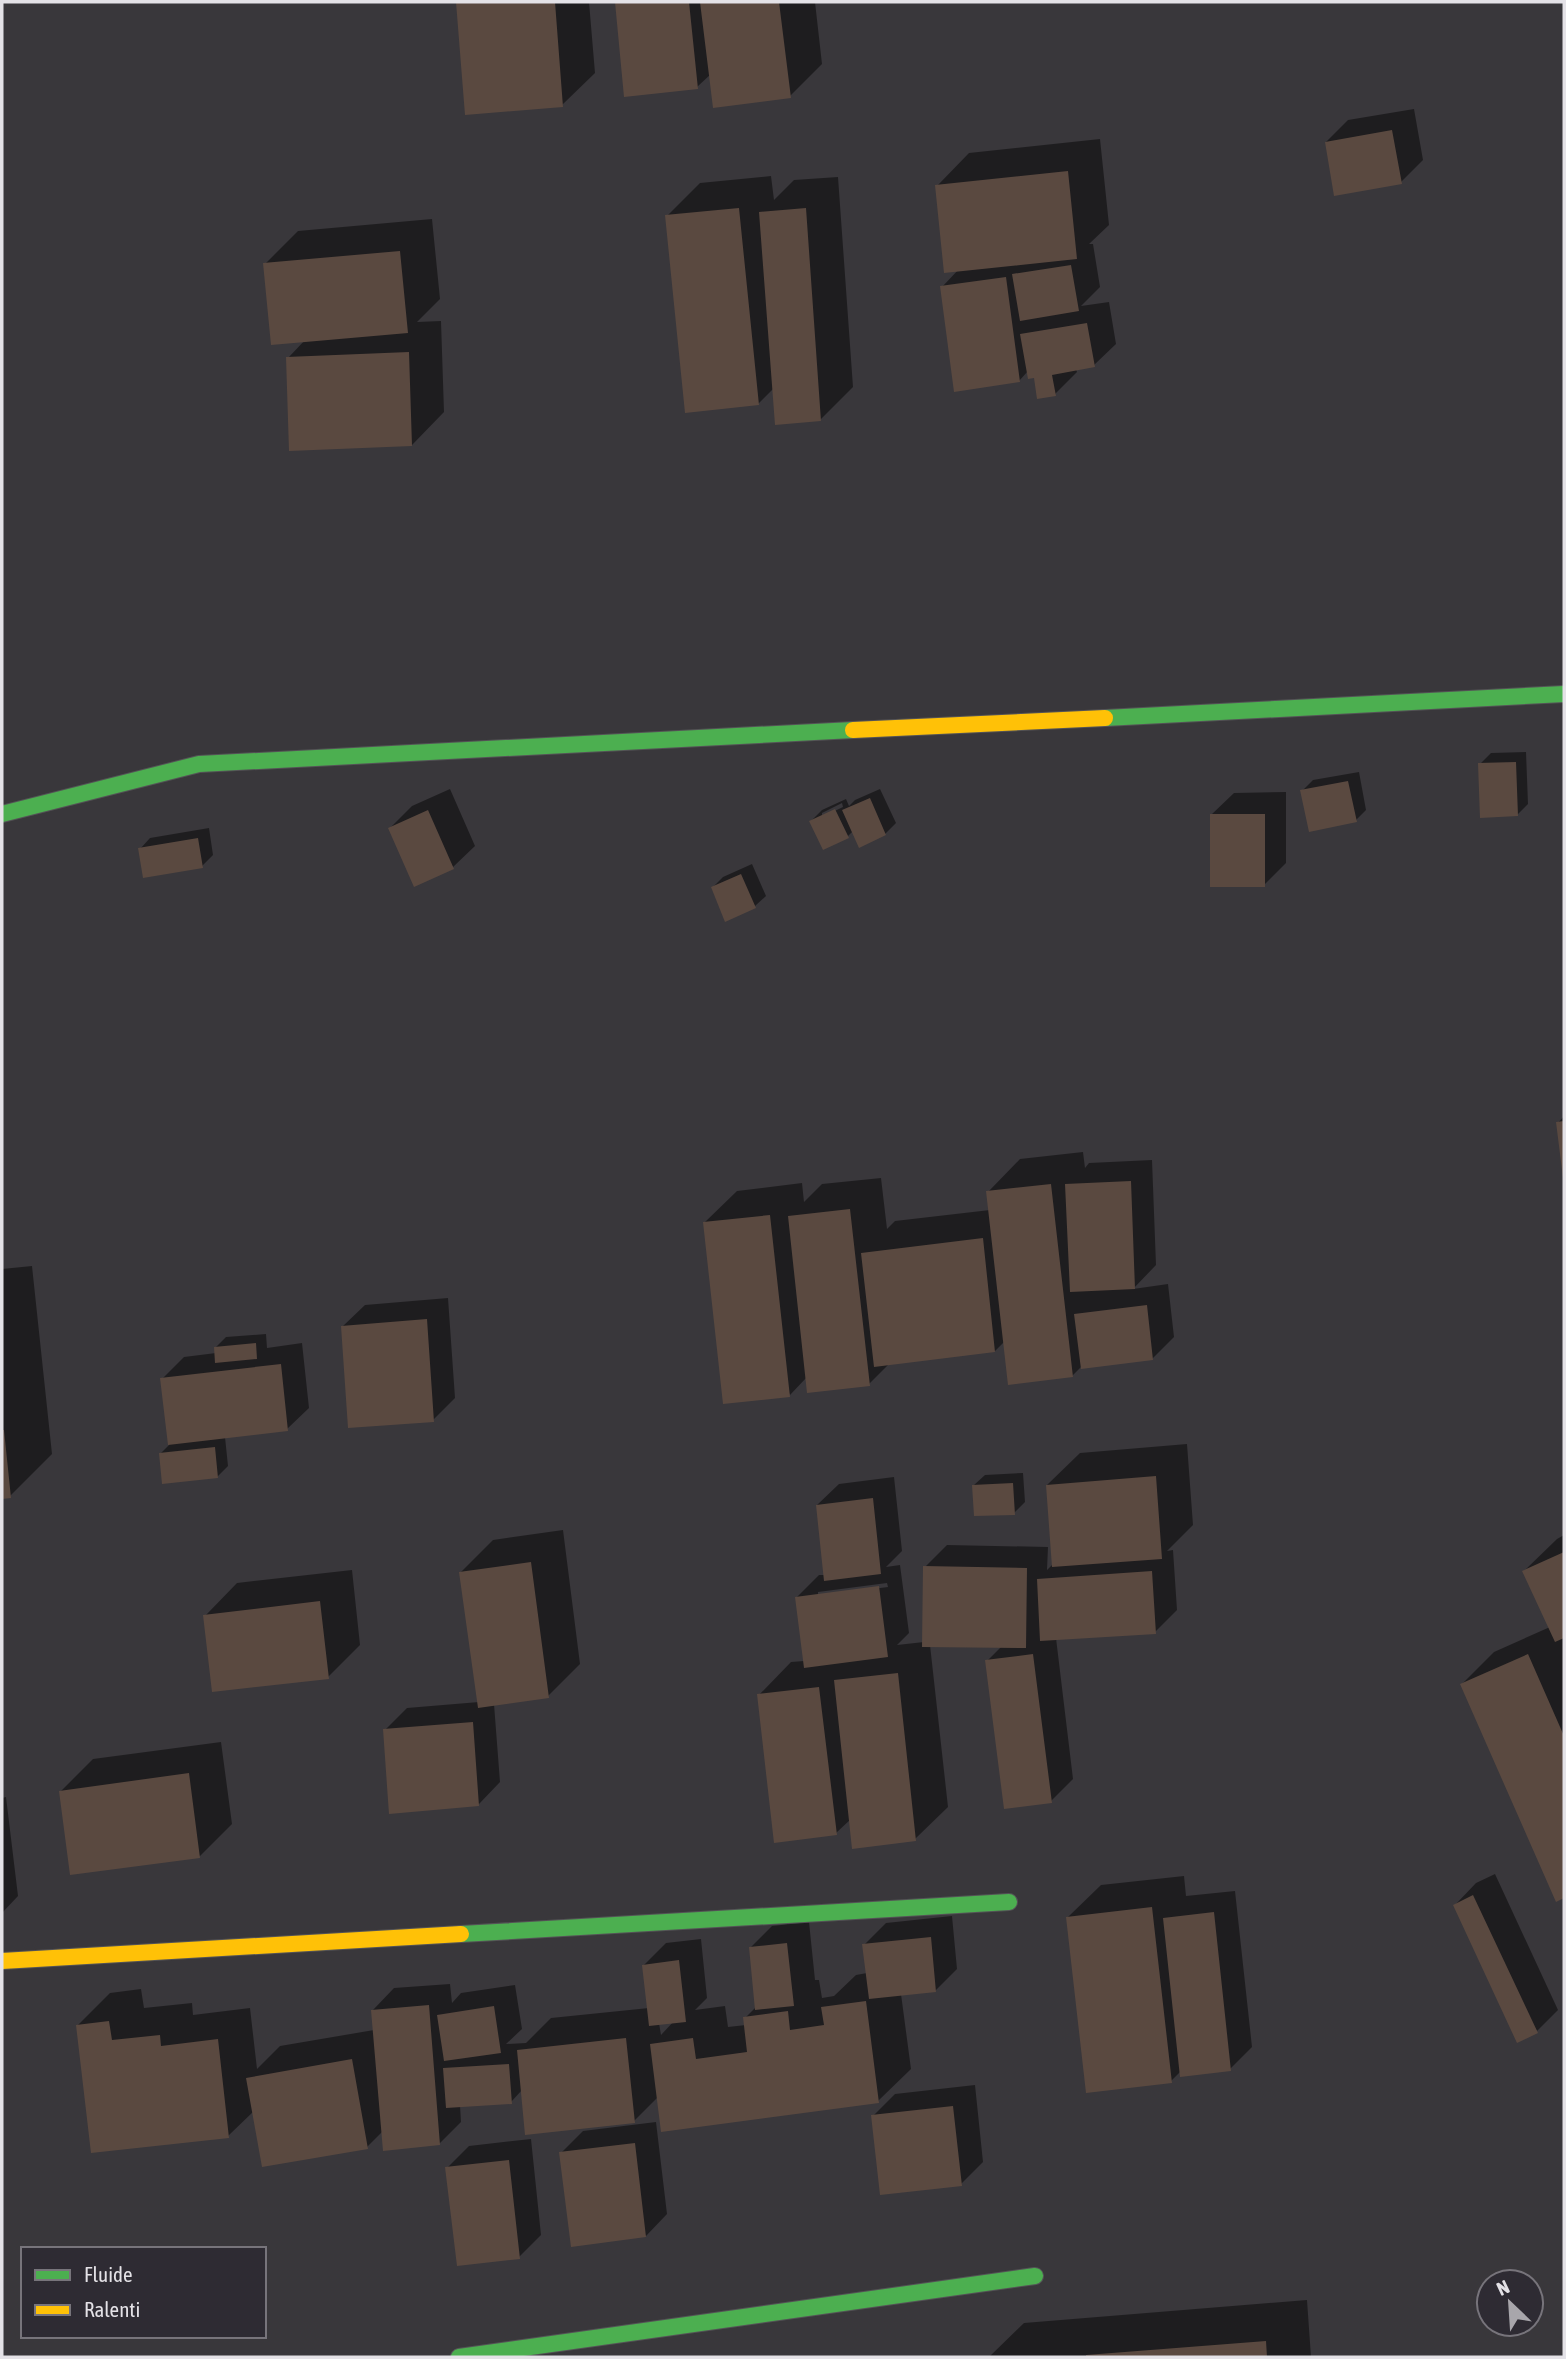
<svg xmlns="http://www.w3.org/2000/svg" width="1566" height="2359" font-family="'Asap Condensed',sans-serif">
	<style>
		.shadow { fill: #0007; fill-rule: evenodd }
		.building { fill: #5a4940 }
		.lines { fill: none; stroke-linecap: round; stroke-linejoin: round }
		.fast-casing { stroke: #545356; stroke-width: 18 }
		.slow-casing { stroke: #545356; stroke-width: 18 }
		.fast { stroke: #4caf50; stroke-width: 16 }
		.slow { stroke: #ffc107; stroke-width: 16 }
	</style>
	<rect width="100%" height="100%" fill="#39373b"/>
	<path class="shadow" d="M458 2H589L595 73 562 105 467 114Z
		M616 2H815L822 64 790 96 711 74 697 87 626 95Z
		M1414 109 1423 160 1401 182 1326 142 1348 120Z
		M1100 139 1109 225 1089 244H1093L1100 287 1081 306 1109 302 1116 344 1094 365 1076 369 1077 372 1055 394 1028 371 1019 381 942 287 959 269 937 186 969 153Z
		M771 176 774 200 794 180 838 177 853 387 820 420 774 388 758 404 667 216 700 183Z
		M432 219 440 299 417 322 441 321 444 412 412 445 288 358 305 340 265 264 298 231Z
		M1526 752 1528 804 1517 815 1480 764 1491 753Z
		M1359 772 1366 810 1356 820 1302 791 1313 780Z
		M450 789 475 846 453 867 390 828 412 806Z
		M880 789 896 823 885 834 853 831 848 836 811 821 822 810 846 799 849 806 855 800ZM842 803 843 807 822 817V813Z
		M1286 792V863L1264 885 1212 814 1234 793Z
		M209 828 213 855 202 866 140 849 150 838Z
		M752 864 766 896 755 906 726 919 713 887 723 877Z
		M1564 1116V1178L1558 1123Z
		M1083 1152 1085 1168 1089 1163 1152 1160 1156 1265 1133 1289 1168 1284 1174 1337 1152 1359 1081 1367 1072 1376 1005 1341 995 1351 890 1363 869 1384 807 1377 790 1395 704 1223 737 1191 802 1183 804 1202 822 1184 881 1178 887 1229 895 1221 990 1210 988 1192 1020 1159Z
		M32 1266 52 1454 10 1496 2 1497V1269Z
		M448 1298 455 1398 433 1420 343 1326 365 1305Z
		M266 1334 267 1348 302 1343 309 1408 287 1429 225 1437 228 1466 217 1477 160 1454 169 1445 162 1379 184 1357 216 1353V1347L226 1337Z
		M1187 1444 1193 1525 1167 1551 1173 1550 1177 1610 1155 1632 1056 1638 1073 1779 1051 1801 987 1661 1002 1646 930 1645 948 1807 915 1839 851 1819 836 1833 759 1695 791 1662 804 1661 797 1597 819 1575H825L817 1505 839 1484 894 1477 902 1551 886 1567 900 1565 909 1633 897 1645 924 1642 925 1567 947 1545 1048 1547 1047 1570 1053 1564 1047 1485 1080 1453ZM887 1583 888 1587 818 1596V1592Z
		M1023 1473 1025 1502 1014 1513 974 1485 985 1475Z
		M563 1530 580 1664 548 1696 494 1704 500 1782 479 1804 385 1730 407 1708 479 1702 461 1572 493 1540Z
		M1564 1535V1897L1557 1900 1462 1684 1494 1652 1550 1627 1524 1571 1557 1539Z
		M352 1570 360 1645 328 1677 205 1616 237 1583Z
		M221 1742 232 1824 200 1856 61 1791 93 1759Z
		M6 1797 18 1896 2 1913V1798Z
		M1495 1874 1558 2010 1537 2031 1455 1905 1476 1883Z
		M1184 1876 1186 1896 1235 1891 1252 2047 1230 2069 1181 2071 1171 2081 1068 1917 1101 1885Z
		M952 1916 957 1969 935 1991 901 1994 911 2069 878 2101 658 2097 634 2121 522 2090 511 2102 460 2105 461 2122 440 2143 383 2131 367 2147 254 2111 228 2136 78 2025 110 1993 141 1989 144 2008 192 2003 193 2015 250 2008 257 2069 280 2046 374 2030 373 2010 394 1988 450 1984 452 2003 461 1993 515 1985 522 2029 506 2044 526 2043 551 2018 649 2008 644 1965 666 1943 701 1939 707 1998 695 2010 725 2006 728 2027 746 2025 745 2018 757 2006 751 1947 772 1926 809 1922 815 1980H819L822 1998 834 1996 856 1975 867 1973 864 1945 886 1923ZM674 2021 661 2035 659 2023Z
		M975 2085 983 2162 961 2184 873 2116 895 2094Z
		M656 2122 667 2214 646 2236 561 2153 583 2131Z
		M531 2139 541 2235 519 2257 447 2168 469 2146Z
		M1307 2300 1311 2357H989L1024 2323Z"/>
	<path class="building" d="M456 2H555L563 107 465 115Z
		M615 2H689L698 89 624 97Z
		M700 2H779L791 98 713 108Z
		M1392 130 1402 184 1334 196 1325 142Z
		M1068 171 1077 259 944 273 935 185Z
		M739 208 759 405 685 413 665 215Z
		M806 208 821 421 775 425 759 212Z
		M400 251 408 333 271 345 263 263Z
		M1071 265 1079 311 1020 321 1012 274Z
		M1006 277 1020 382 954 392 940 286Z
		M1087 323 1095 367 1052 375 1056 396 1037 399 1034 378 1028 379 1020 334Z
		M409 352 412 446 289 451 286 357Z
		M1516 762 1518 816 1480 818 1478 763Z
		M1348 781 1357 822 1309 832 1300 790Z
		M870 798 886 835 859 848 842 810Z
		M835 809 849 838 823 850 809 821Z
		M428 810 454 869 414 887 388 828Z
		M1210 814H1265V887H1210Z
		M198 838 203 868 143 878 138 848Z
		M741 874 756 908 725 922 711 887Z
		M1564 1121V1178H1563L1556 1122Z
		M1131 1181 1135 1289 1070 1292 1065 1184Z
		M1051 1184 1073 1377 1008 1385 986 1191Z
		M850 1209 870 1386 807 1393 788 1216Z
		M770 1215 790 1397 723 1404 703 1222Z
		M983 1238 995 1352 874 1367 861 1253Z
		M1147 1305 1153 1360 1081 1369 1074 1314Z
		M427 1319 434 1422 348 1428 341 1326Z
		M256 1343 257 1359 215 1363 214 1347Z
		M281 1364 288 1431 168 1445 160 1378Z
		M2 1430H4L11 1498 2 1499Z
		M215 1447 218 1478 162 1484 159 1453Z
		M1156 1476 1162 1559 1052 1567 1046 1485Z
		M1013 1483 1015 1515 974 1516 972 1485Z
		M873 1498 881 1574 824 1581 816 1505Z
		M1564 1552V1638L1555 1642 1522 1571Z
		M531 1562 549 1698 478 1708 459 1572Z
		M923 1566 1027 1568 1026 1648 922 1647Z
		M1152 1571 1156 1634 1040 1641 1037 1579Z
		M879 1586 888 1657 804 1668 795 1597Z
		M320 1601 329 1679 212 1692 203 1615Z
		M1033 1654 1052 1803 1004 1809 985 1660Z
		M1528 1654 1564 1736V1898L1556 1902 1460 1684Z
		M898 1673 916 1841 852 1849 834 1680Z
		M819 1687 837 1835 774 1843 757 1694Z
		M473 1722 479 1806 389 1814 383 1729Z
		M189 1773 200 1858 70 1875 59 1791Z
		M1473 1895 1538 2033 1517 2043 1453 1905Z
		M1152 1907 1172 2083 1086 2093 1066 1917Z
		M1214 1912 1231 2071 1180 2077 1163 1918Z
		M931 1937 936 1992 869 1999 862 1944Z
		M787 1943 794 2006 755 2010 749 1947Z
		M679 1960 686 2022 649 2026 642 1965Z
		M866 2001 879 2103 661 2132 650 2044 693 2038 696 2059 747 2052 743 2017 788 2011 790 2030 824 2025 821 2007Z
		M429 2005 440 2145 383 2151 371 2010Z
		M494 2006 501 2053 444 2061 437 2015Z
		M109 2021 112 2040 160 2035 161 2046 218 2039 229 2138 91 2153 76 2025Z
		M626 2038 635 2123 525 2135 517 2050Z
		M352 2059 368 2149 262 2167 246 2078Z
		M509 2064 512 2104 446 2108 443 2068Z
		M953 2106 962 2186 880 2195 871 2115Z
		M635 2143 646 2237 571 2247 559 2152Z
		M509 2160 520 2259 457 2266 445 2167Z
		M1266 2341 1267 2357H1086V2355Z"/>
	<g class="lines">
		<g class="fast-casing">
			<path id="fast" d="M1105 718 1564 694
				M2 814 199 764 853 730
				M461 1934 1009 1902
				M459 2357 1035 2276"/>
		</g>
		<g class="slow-casing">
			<path id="slow" d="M853 730 1105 718
				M2 1961 461 1934"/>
		</g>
		<use href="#fast" class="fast"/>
		<use href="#slow" class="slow"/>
	</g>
	<rect width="1566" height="2359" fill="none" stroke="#e4e2e7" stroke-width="7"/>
	<rect x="21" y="2247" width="245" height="91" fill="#2e2b33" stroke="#77747b" stroke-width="2"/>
	<rect x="35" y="2270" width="35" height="10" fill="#4caf50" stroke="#77747b" stroke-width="2"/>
	<text x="84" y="2282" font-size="21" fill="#e4e2e7">Fluide</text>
	<rect x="35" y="2305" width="35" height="10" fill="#ffc107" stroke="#77747b" stroke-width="2"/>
	<text x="84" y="2317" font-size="21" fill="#e4e2e7">Ralenti</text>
	<g transform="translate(1510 2303) rotate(335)"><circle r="33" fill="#2e2b33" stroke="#77747b" stroke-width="2"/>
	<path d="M0-5L12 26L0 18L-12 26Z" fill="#a8a6ab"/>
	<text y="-10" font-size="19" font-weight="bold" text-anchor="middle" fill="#e4e2e7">N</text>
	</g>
</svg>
